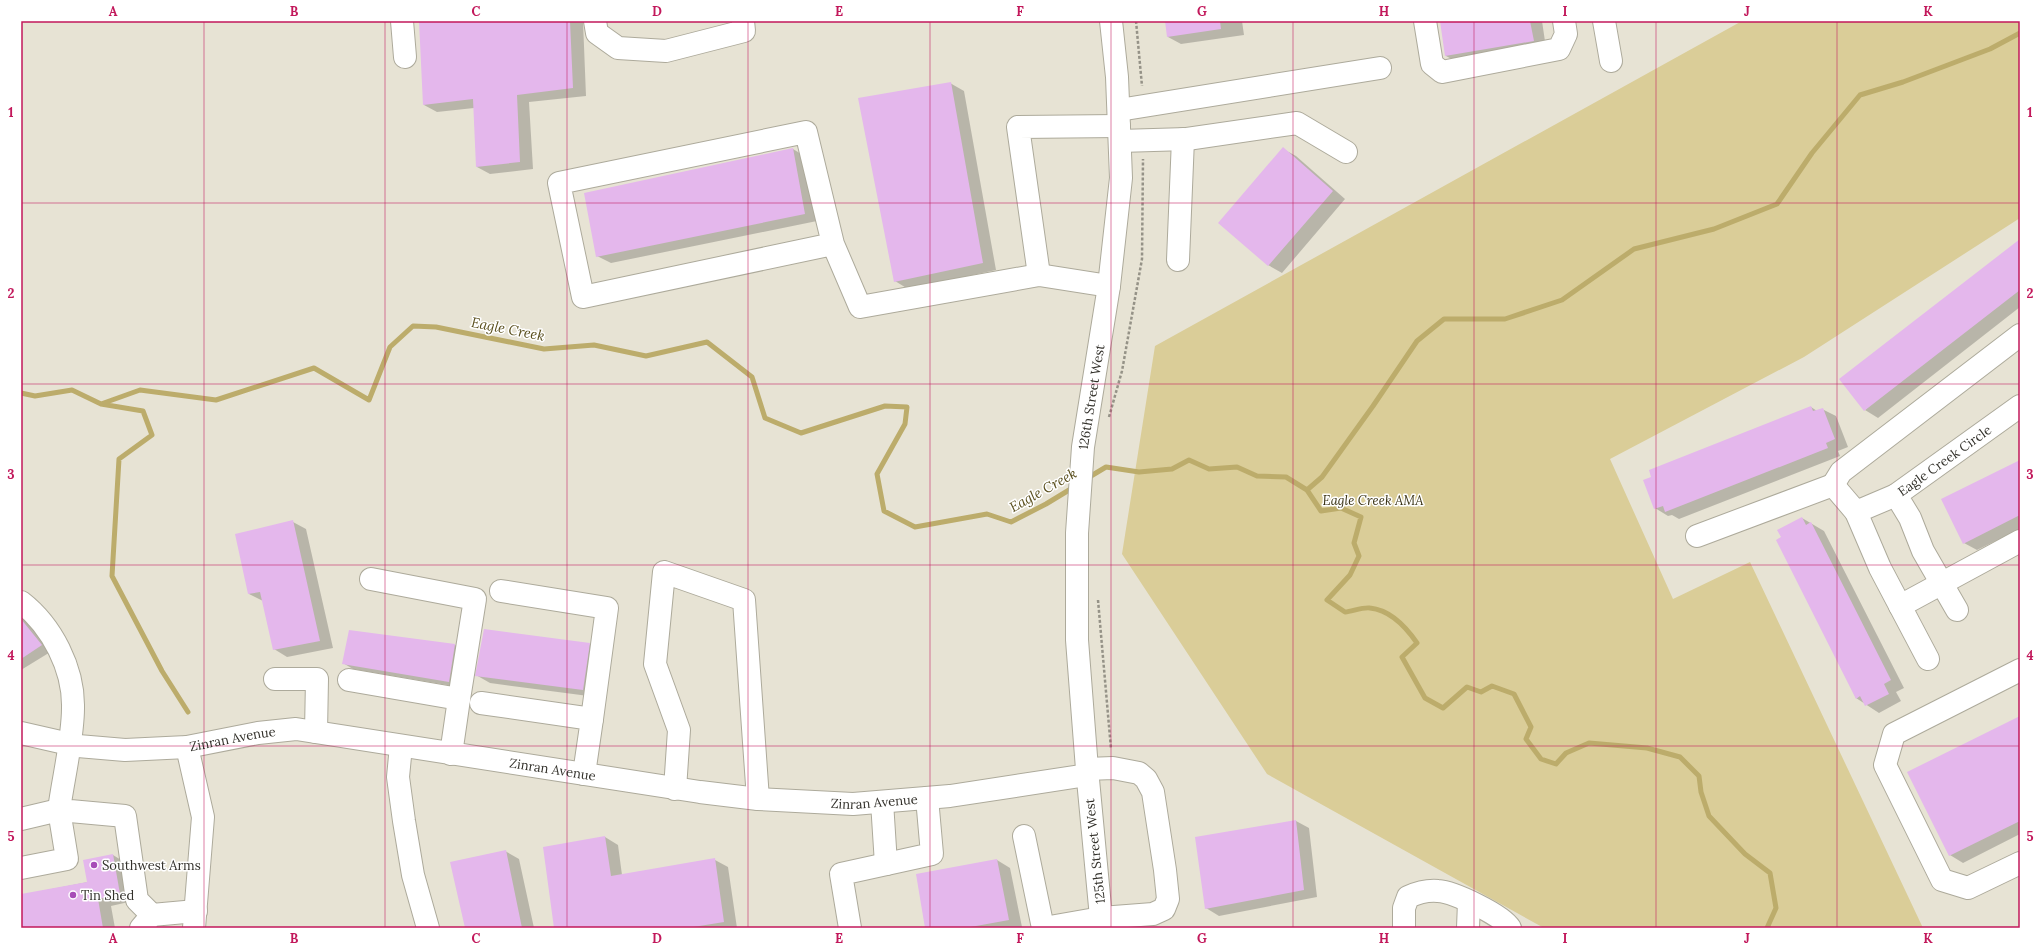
<svg xmlns="http://www.w3.org/2000/svg" width="2041" height="949" font-family="Lora,serif">
	<style>
		.green { fill: #dacd98 }
		.shadow { fill: #0003 }
		.lines { fill: none; stroke-linecap: round; stroke-linejoin: round }
		.stream { stroke: #bcac6b; stroke-width: 5 }
		.building { fill: #e4b7ec }
		.minor-casing { stroke: #adaa9b; stroke-width: 24 }
		.path { stroke: #959287; stroke-width: 2.5; stroke-dasharray: 3 2; stroke-linecap: butt }
		.minor { stroke: #fff; stroke-width: 22 }
		.grid { fill: none; stroke: #c2185b; stroke-width: 1; stroke-opacity: 0.55 }
		.poi-dot { fill: #a74cb7; stroke: #fff; stroke-width: 1.5 }
		.labels { text-anchor: middle; dominant-baseline: central; stroke-width: 3; stroke-linejoin: round; paint-order: stroke }
		.street-label { font-size: 13px; fill: #32302a; stroke: #fff }
		.park-label { font-size: 13px; font-style: italic; fill: #393214; stroke: #fff }
		.poi-label { font-size: 13px; fill: #32302a; stroke: #fff; text-anchor: start }
		.water-label { font-size: 14px; font-style: italic; fill: #594e1c; stroke: #fff }
		.neatline { fill: none; stroke: #c2185b; stroke-width: 1.5 }
		.grid-label { font-size: 13px; text-anchor: middle; font-weight: bold; fill: #c2185b }
	</style>
	<rect width="100%" height="100%" fill="#e7e3d4"/>
	<path class="green" d="M1742 21H2020V218L1804 357 1610 459 1673 599 1750 562 1923 928H1544L1267 774 1122 554 1155 346Z"/>
	<path class="shadow" d="M420 21H583L586 96 529 102 533 169 490 174 477 167 474 108 437 112 424 105Z
		M1166 21H1242L1244 35 1181 44 1168 37Z
		M1441 21H1542L1546 48 1459 63 1446 56Z
		M950 83 964 91 996 270 908 289 895 281Z
		M793 149 806 157 817 221 611 263 597 256Z
		M1283 149 1296 156 1345 199 1282 273 1268 265Z
		M2020 240V307L1878 418 1865 410Z
		M1811 407 1817 411 1822 409 1836 416 1848 447 1838 451 1840 456 1679 519 1672 515 1668 516 1655 508Z
		M2020 461V529L1977 550 1964 543Z
		M1802 518 1824 531 1904 688 1896 692 1901 701 1879 713 1856 698 1782 538Z
		M293 522 306 529 333 648 287 657 274 649 263 601 249 594Z
		M21 615 52 651 21 670Z
		M589 644 602 652 596 697 490 683 476 675Z
		M455 645 465 651 459 687 353 669 343 663Z
		M2020 717V834L1963 863 1950 855Z
		M1296 821 1309 828 1317 897 1219 916 1206 908Z
		M605 837 618 845 622 875 715 860 728 867 737 928H555Z
		M505 851 519 859 534 928H466Z
		M113 855 126 863 133 901 111 906 115 928H21V895L88 882Z
		M997 860 1010 868 1022 927 926 928Z"/>
	<g class="lines">
		<path class="stream" d="M21 393 35 396 72 390 101 404 143 411 152 435 119 459 112 576 162 671 188 712
			M101 404 140 390 216 400 314 368 369 400 390 347 413 326 436 327 544 349 594 345 646 356 707 342 752 377 765 418 801 433 885 406 907 407 905 424 877 474 884 511 915 527 987 514 1011 522 1046 504 1074 487
			M1086 479 1106 467 1139 472 1172 469 1189 460 1209 469 1237 467 1257 476 1286 477 1307 490 1321 511 1341 508 1361 517 1354 543 1359 556 1350 575 1327 600 1345 612C1353 611 1363 607 1370 608 1390 610 1406 627 1417 643L1402 657 1425 698 1443 708 1467 687 1481 692 1492 686 1514 694 1531 727 1526 739 1541 759 1556 764 1566 753 1589 743 1647 748 1680 757 1699 776 1701 792 1709 816 1745 854 1770 873 1776 908 1767 928
			M1307 490 1322 477 1373 406 1417 341 1444 319H1505L1562 300 1634 249 1714 229 1777 204 1812 153 1860 95 1903 82 1990 49 2020 33"/>
	</g>
	<path class="building" d="M419 21H570L573 88 517 95 520 162 476 167 473 99 423 105Z
		M1165 21H1220L1221 29 1167 37Z
		M1440 21H1530L1534 41 1445 56Z
		M951 82 983 263 894 282 858 98Z
		M1283 147 1333 191 1268 266 1218 223Z
		M793 148 805 214 596 257 584 193Z
		M2020 239V290L1864 411 1839 379Z
		M1811 406 1813 411 1823 408 1835 439 1826 443 1828 448 1665 512 1663 506 1654 509 1643 480 1651 477 1649 470Z
		M2020 460V515L1963 544 1941 499Z
		M1802 517 1806 525 1811 522 1891 680 1884 684 1889 694 1865 706 1860 696 1856 699 1776 540 1781 537 1777 530Z
		M293 520 320 641 273 650 260 592 248 594 235 534Z
		M21 619 42 645 21 659Z
		M484 629 590 643 583 690 475 676Z
		M349 630 455 644 449 682 342 664Z
		M2020 716V821L1949 856 1907 772Z
		M1296 820 1304 890 1205 909 1195 837Z
		M605 836 611 876 715 858 724 922 687 928H554L543 847Z
		M506 850 522 928H465L450 862Z
		M113 854 120 894 98 899 103 928H21V894L87 882 83 860Z
		M997 859 1009 920 965 928H925L916 874Z"/>
	<g class="lines">
		<g class="minor-casing">
			<g id="minor">
				<path d="M402 21 405 57"/>
				<path d="M595 21 597 33 618 48 666 51 744 31 743 21"/>
				<path d="M1425 21 1432 64 1442 72 1559 49 1566 34 1564 21"/>
				<path d="M1604 21 1611 61"/>
				<path d="M1119 110 1380 68"/>
				<path d="M1120 141 1187 139 1297 123 1346 152"/>
				<path d="M833 244 806 132 559 183 583 297 833 244 860 307 1039 275 1109 286"/>
				<path d="M1178 260 1183 139"/>
				<path d="M1039 275 1018 127 1119 126"/>
				<path d="M1833 485 1841 472 2020 335"/>
				<path d="M1856 512 1880 568 1928 659"/>
				<path d="M1697 536 1833 485 1856 512 1896 495"/>
				<path d="M371 579 475 599 459 699"/>
				<path d="M501 591 607 608 592 719"/>
				<path d="M21 602C52 626 74 669 73 708 73 739 63 779 59 810L125 816 137 900 152 915"/>
				<path d="M1900 606 2020 541"/>
				<path id="s1" d="M1957 610 1923 551 1910 518 1896 495 2020 406"/>
				<path d="M2020 670 1894 734 1885 765 1942 880 1968 888 2020 863"/>
				<path d="M275 679H317L316 732"/>
				<path d="M349 680 459 699 451 754"/>
				<path d="M481 703 592 719 584 774"/>
				<path id="s2" d="M21 733 78 746 125 750 187 747 258 733 296 729 700 792 758 799 853 804 950 796 1087 775"/>
				<path d="M401 746 398 777 404 821 413 875 428 928"/>
				<path d="M187 747 203 817 194 928"/>
				<path d="M675 789 679 730 655 664 664 572 744 600 758 799"/>
				<path d="M882 802 886 864"/>
				<path d="M21 819 59 810 67 859 21 868"/>
				<path d="M1024 836 1043 928"/>
				<path d="M141 928 152 915 196 911"/>
				<path d="M850 928 841 874 932 854 927 798"/>
				<path d="M1044 928 1101 918 1153 914 1164 909 1168 899 1165 870 1153 792 1146 779 1139 773 1113 768 1087 769"/>
				<path id="s3" d="M1102 928 1087 769 1077 640V533L1083 447 1109 286 1121 178 1117 77 1111 21"/>
				<path d="M1404 928V908L1408 897C1419 892 1427 890 1438 891 1454 892 1502 915 1510 928"/>
				<path d="M1468 928 1469 902"/>
			</g>
		</g>
		<path class="path" d="M1136 21 1142 86
			M1109 417 1122 371 1142 259 1143 159
			M1098 600 1111 749"/>
		<use href="#minor" class="minor"/>
	</g>
	<path class="grid" d="M204 21V928M385 21V928M567 21V928M748 21V928M930 21V928M1111 21V928M1293 21V928M1474 21V928M1656 21V928M1837 21V928M21 203H2020M21 384H2020M21 565H2020M21 746H2020"/>
	<g class="poi-dot">
		<circle cx="94" cy="865" r="4"/>
		<circle cx="73" cy="895" r="4"/>
	</g>
	<g class="labels">
		<g class="street-label">
			<text stroke="none"><textPath href="#s3" startOffset="533">126th Street West</textPath></text>
			<text stroke="none"><textPath href="#s1" startOffset="190">Eagle Creek Circle</textPath></text>
			<text stroke="none"><textPath href="#s2" startOffset="214">Zinran Avenue</textPath></text>
			<text stroke="none"><textPath href="#s2" startOffset="538">Zinran Avenue</textPath></text>
			<text stroke="none"><textPath href="#s2" startOffset="862">Zinran Avenue</textPath></text>
			<text transform="translate(1095 851) rotate(-96)">125th Street West</text>
		</g>
		<g class="park-label">
			<text x="1373" y="500">Eagle Creek AMA</text>
		</g>
		<g class="poi-label">
			<text x="102" y="865">Southwest Arms</text>
			<text x="81" y="895">Tin Shed</text>
		</g>
		<g class="water-label">
			<text transform="translate(508 329) rotate(11)">Eagle Creek</text>
			<text transform="translate(1043 490) rotate(-29)">Eagle Creek</text>
		</g>
	</g>
	<rect width="2041" height="949" fill="none" stroke="#ffffff" stroke-width="44"/>
	<rect x="22" y="22" width="1997" height="905" class="neatline"/>
	<g class="grid-label">
		<text x="113" y="16">A</text>
		<text x="294" y="16">B</text>
		<text x="476" y="16">C</text>
		<text x="657" y="16">D</text>
		<text x="839" y="16">E</text>
		<text x="1020" y="16">F</text>
		<text x="1202" y="16">G</text>
		<text x="1384" y="16">H</text>
		<text x="1565" y="16">I</text>
		<text x="1747" y="16">J</text>
		<text x="1928" y="16">K</text>
		<text x="11" y="117">1</text>
		<text x="2030" y="117">1</text>
		<text x="11" y="298">2</text>
		<text x="2030" y="298">2</text>
		<text x="11" y="479">3</text>
		<text x="2030" y="479">3</text>
		<text x="11" y="660">4</text>
		<text x="2030" y="660">4</text>
		<text x="11" y="841">5</text>
		<text x="2030" y="841">5</text>
		<text x="113" y="943">A</text>
		<text x="294" y="943">B</text>
		<text x="476" y="943">C</text>
		<text x="657" y="943">D</text>
		<text x="839" y="943">E</text>
		<text x="1020" y="943">F</text>
		<text x="1202" y="943">G</text>
		<text x="1384" y="943">H</text>
		<text x="1565" y="943">I</text>
		<text x="1747" y="943">J</text>
		<text x="1928" y="943">K</text>
	</g>
</svg>
